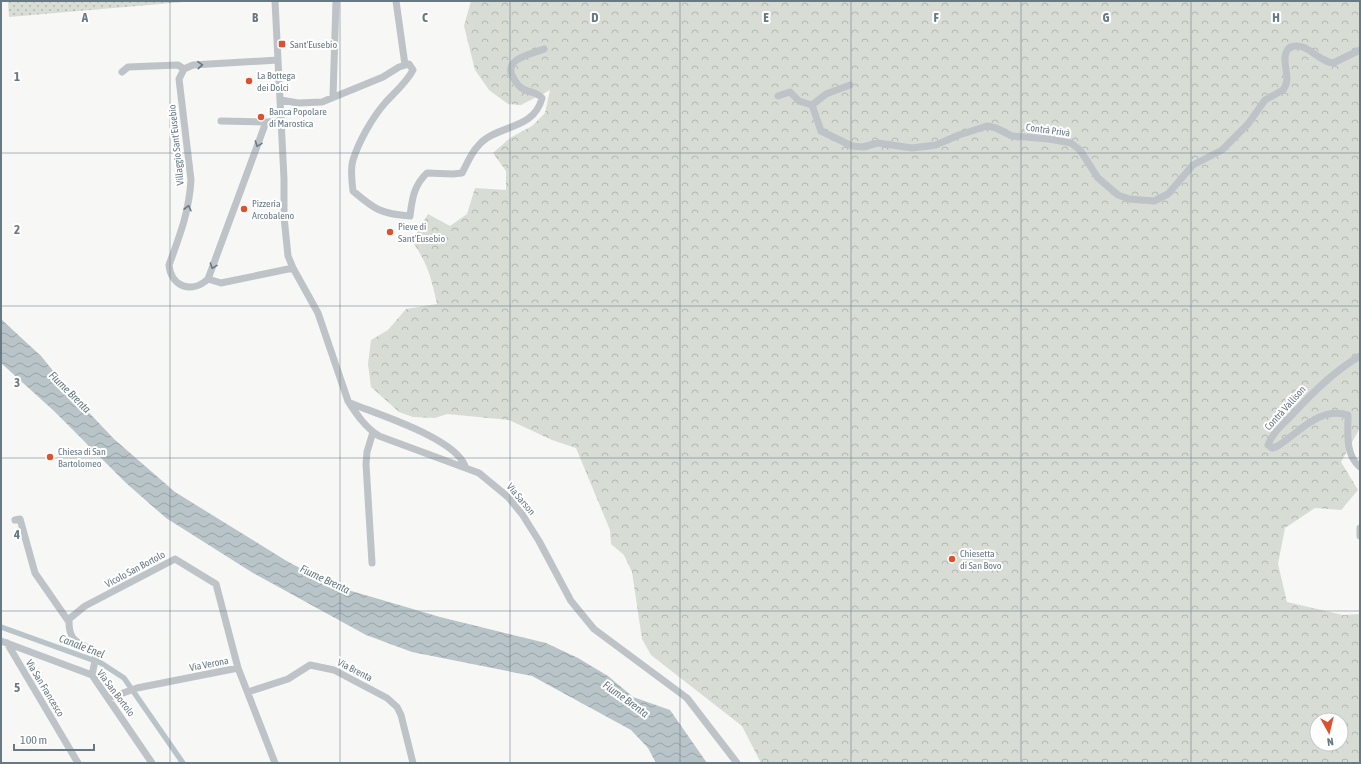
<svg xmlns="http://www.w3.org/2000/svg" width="1361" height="764" font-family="'Asap Condensed',sans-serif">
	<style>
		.forest { fill: url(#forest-crowns); fill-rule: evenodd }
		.park { fill: url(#park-dots) }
		.water { fill: url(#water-waves) }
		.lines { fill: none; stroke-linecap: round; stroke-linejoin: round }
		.canal { stroke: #b8c4c8; stroke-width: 5.5 }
		.minor { stroke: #bec3c7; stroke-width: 7 }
		.oneway { stroke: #677985 }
		.grid { fill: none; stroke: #677985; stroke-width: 1; stroke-opacity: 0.55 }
		.poi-dot { fill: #de512e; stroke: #fff; stroke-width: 1.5 }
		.labels { text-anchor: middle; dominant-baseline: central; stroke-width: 4; stroke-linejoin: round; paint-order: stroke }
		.poi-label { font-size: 10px; fill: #677985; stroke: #fff; text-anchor: start }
		.street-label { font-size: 10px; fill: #677985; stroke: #fff }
		.water-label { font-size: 11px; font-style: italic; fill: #637a80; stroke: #fff }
		.grid-label { font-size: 13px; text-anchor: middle; font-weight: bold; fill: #677985; stroke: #fff; stroke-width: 4; stroke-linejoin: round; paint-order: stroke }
	</style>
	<defs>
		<pattern id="forest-crowns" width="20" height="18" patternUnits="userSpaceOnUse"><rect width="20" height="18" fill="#d7dcd4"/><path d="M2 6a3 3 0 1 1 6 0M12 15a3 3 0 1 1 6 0" fill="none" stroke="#b2b7b2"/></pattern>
		<pattern id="park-dots" width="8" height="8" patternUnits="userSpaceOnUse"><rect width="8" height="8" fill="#d7dcd4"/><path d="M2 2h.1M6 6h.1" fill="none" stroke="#b2b7b2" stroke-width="1.8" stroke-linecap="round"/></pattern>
		<pattern id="water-waves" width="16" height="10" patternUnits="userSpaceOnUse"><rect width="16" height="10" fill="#b8c4c8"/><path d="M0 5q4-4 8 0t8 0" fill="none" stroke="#99a4a8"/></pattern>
	</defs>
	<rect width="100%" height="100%" fill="#f7f7f5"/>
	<path class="forest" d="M471 1H1360V428L1341 462 1358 490 1341 510 1315 508 1285 528 1278 564 1287 602 1343 615 1360 614V763H761L742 726 651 655 642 639 632 572 624 555 611 544 610 530 576 448 552 440 509 420 447 414 435 418 413 417 399 412 371 387 368 364 371 340 388 330 406 309 437 304C431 277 428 264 412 241L428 214 450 226 467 214 475 188 506 190V171L493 153 510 138 532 126 545 113 550 90 521 105 508 104 489 90 475 70 464 26ZM1317 720H1341V744H1317Z"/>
	<path class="park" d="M8 1H195L9 17Z"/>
	<path class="water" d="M1 319 41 356 77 400 114 439 175 492 285 560 331 585 440 617 546 643 578 658 608 676 633 697 670 710 707 763H656L648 748 631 730 532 676 412 652 366 635 253 573 166 518 126 483 54 411 1 363Z"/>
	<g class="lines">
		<path class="canal" d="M1 627 101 663 124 678 183 763"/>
		<path class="minor" d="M275 1 284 179V217L288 256 293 268 318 313 348 401C357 415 365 427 379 436L479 473 508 497 522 514 539 541 571 601 594 629 687 698 737 763
			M396 1 405 65
			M278 60 193 65 184 69 179 79 191 180C189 212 180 235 169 265 171 287 192 294 208 279L266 122 281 121
			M122 72 128 67 178 65 184 69
			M778 96 790 92 799 101 812 105
			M333 97 336 1
			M281 100 298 103 322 102 383 77 399 67 409 64 413 70C407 82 394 93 385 103 372 118 359 141 353 160 350 170 352 181 353 191 374 209 381 214 410 216 412 199 414 185 427 173L453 174 462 173C467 164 471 153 478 146 496 124 534 131 542 98 536 91 530 93 523 89 519 87 515 81 513 77 502 59 532 54 544 49
			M812 105 821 131 852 146 863 147 878 143 912 148 936 145 959 135 987 126 996 128 1012 136 1049 139 1071 143 1080 150 1098 178 1118 195 1129 199 1154 201 1168 194 1193 165 1222 150 1248 124 1265 100 1283 90C1294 76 1277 59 1290 47 1307 41 1317 61 1333 63L1360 50
			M812 105 826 94 850 85
			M221 121 266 122
			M208 279 221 283 293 268
			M1360 356C1334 371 1313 392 1293 414 1283 424 1273 432 1268 445L1272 448 1276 447C1299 433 1319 406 1348 415 1348 433 1345 455 1360 467
			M350 403C377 414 455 438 465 466
			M15 520 20 519 35 573 69 622
			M1360 528V536
			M372 563 366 464 367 452 373 432
			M1 641 92 675 152 763
			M7 643 78 763
			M92 675 96 656C86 640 68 649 69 619L85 606 175 559 216 584 238 668
			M248 692 288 679 310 665 334 670 387 698 397 707 401 715 413 763
			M109 698 137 688 238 668 275 763"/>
	</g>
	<defs><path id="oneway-chevron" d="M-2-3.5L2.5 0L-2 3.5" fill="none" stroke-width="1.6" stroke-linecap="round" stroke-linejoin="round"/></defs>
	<g class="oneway">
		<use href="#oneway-chevron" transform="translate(200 65) rotate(-3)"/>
		<use href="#oneway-chevron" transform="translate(258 144) rotate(110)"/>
		<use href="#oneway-chevron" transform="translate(188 208) rotate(-77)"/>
		<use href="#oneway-chevron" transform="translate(213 266) rotate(110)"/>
	</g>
	<path class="grid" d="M170 1V763M340 1V763M510 1V763M680 1V763M851 1V763M1021 1V763M1191 1V763M1 153H1360M1 306H1360M1 458H1360M1 611H1360"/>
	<g class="poi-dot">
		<rect x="278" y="40" width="8" height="8" rx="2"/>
		<circle cx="249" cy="81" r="4"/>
		<circle cx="261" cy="117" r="4"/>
		<circle cx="244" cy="209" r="4"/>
		<circle cx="390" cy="232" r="4"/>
		<circle cx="50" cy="457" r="4"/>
		<circle cx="952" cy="559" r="4"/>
	</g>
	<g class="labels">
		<g class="poi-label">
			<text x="290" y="44">Sant'Eusebio</text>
			<text x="257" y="75">La Bottega<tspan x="257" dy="12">dei Dolci</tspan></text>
			<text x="269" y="111">Banca Popolare<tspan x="269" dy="12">di Marostica</tspan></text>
			<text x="252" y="203">Pizzeria<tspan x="252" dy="12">Arcobaleno</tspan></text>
			<text x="398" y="226">Pieve di<tspan x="398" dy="12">Sant'Eusebio</tspan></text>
			<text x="58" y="451">Chiesa di San<tspan x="58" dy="12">Bartolomeo</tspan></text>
			<text x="960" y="553">Chiesetta<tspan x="960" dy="12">di San Bovo</tspan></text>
		</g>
		<g class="street-label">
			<text transform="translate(1048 130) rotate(8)">Contrà Privà</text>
			<text transform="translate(176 145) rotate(-96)">Villaggio Sant'Eusebio</text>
			<text transform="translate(1285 408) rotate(-48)">Contrà Vallison</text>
			<text transform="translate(521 499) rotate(50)">Via Sarson</text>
			<text transform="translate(135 569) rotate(-28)">Vicolo San Bortolo</text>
			<text transform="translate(209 664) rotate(-11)">Via Verona</text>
			<text transform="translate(355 670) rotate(27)">Via Brenta</text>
			<text transform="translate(45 688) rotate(59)">Via San Francesco</text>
			<text transform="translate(116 693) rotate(53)">Via San Bortolo</text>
		</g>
		<g class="water-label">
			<text transform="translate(70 392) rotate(45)">Fiume Brenta</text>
			<text transform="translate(325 579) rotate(25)">Fiume Brenta</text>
			<text transform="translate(82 646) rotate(21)">Canale Enel</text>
			<text transform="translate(626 699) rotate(36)">Fiume Brenta</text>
		</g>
	</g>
	<g class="grid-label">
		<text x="85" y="22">A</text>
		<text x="255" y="22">B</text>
		<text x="425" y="22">C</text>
		<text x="595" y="22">D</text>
		<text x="766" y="22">E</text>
		<text x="936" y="22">F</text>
		<text x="1106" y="22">G</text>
		<text x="1276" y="22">H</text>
		<text x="17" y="81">1</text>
		<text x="17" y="234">2</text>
		<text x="17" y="387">3</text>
		<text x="17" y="539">4</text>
		<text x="17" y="692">5</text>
	</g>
	<rect width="1361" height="764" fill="none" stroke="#677985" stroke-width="4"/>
	<g transform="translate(1329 732) rotate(172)"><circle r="19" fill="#ffffff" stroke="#c2c9ce"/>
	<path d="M0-3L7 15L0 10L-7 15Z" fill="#de512e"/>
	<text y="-6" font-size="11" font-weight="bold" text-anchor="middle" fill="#677985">N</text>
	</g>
	<path d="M14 744v6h80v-6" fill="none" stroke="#677985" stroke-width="2"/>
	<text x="20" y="744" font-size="12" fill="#677985" stroke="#ffffff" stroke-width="3" paint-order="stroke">100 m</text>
</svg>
